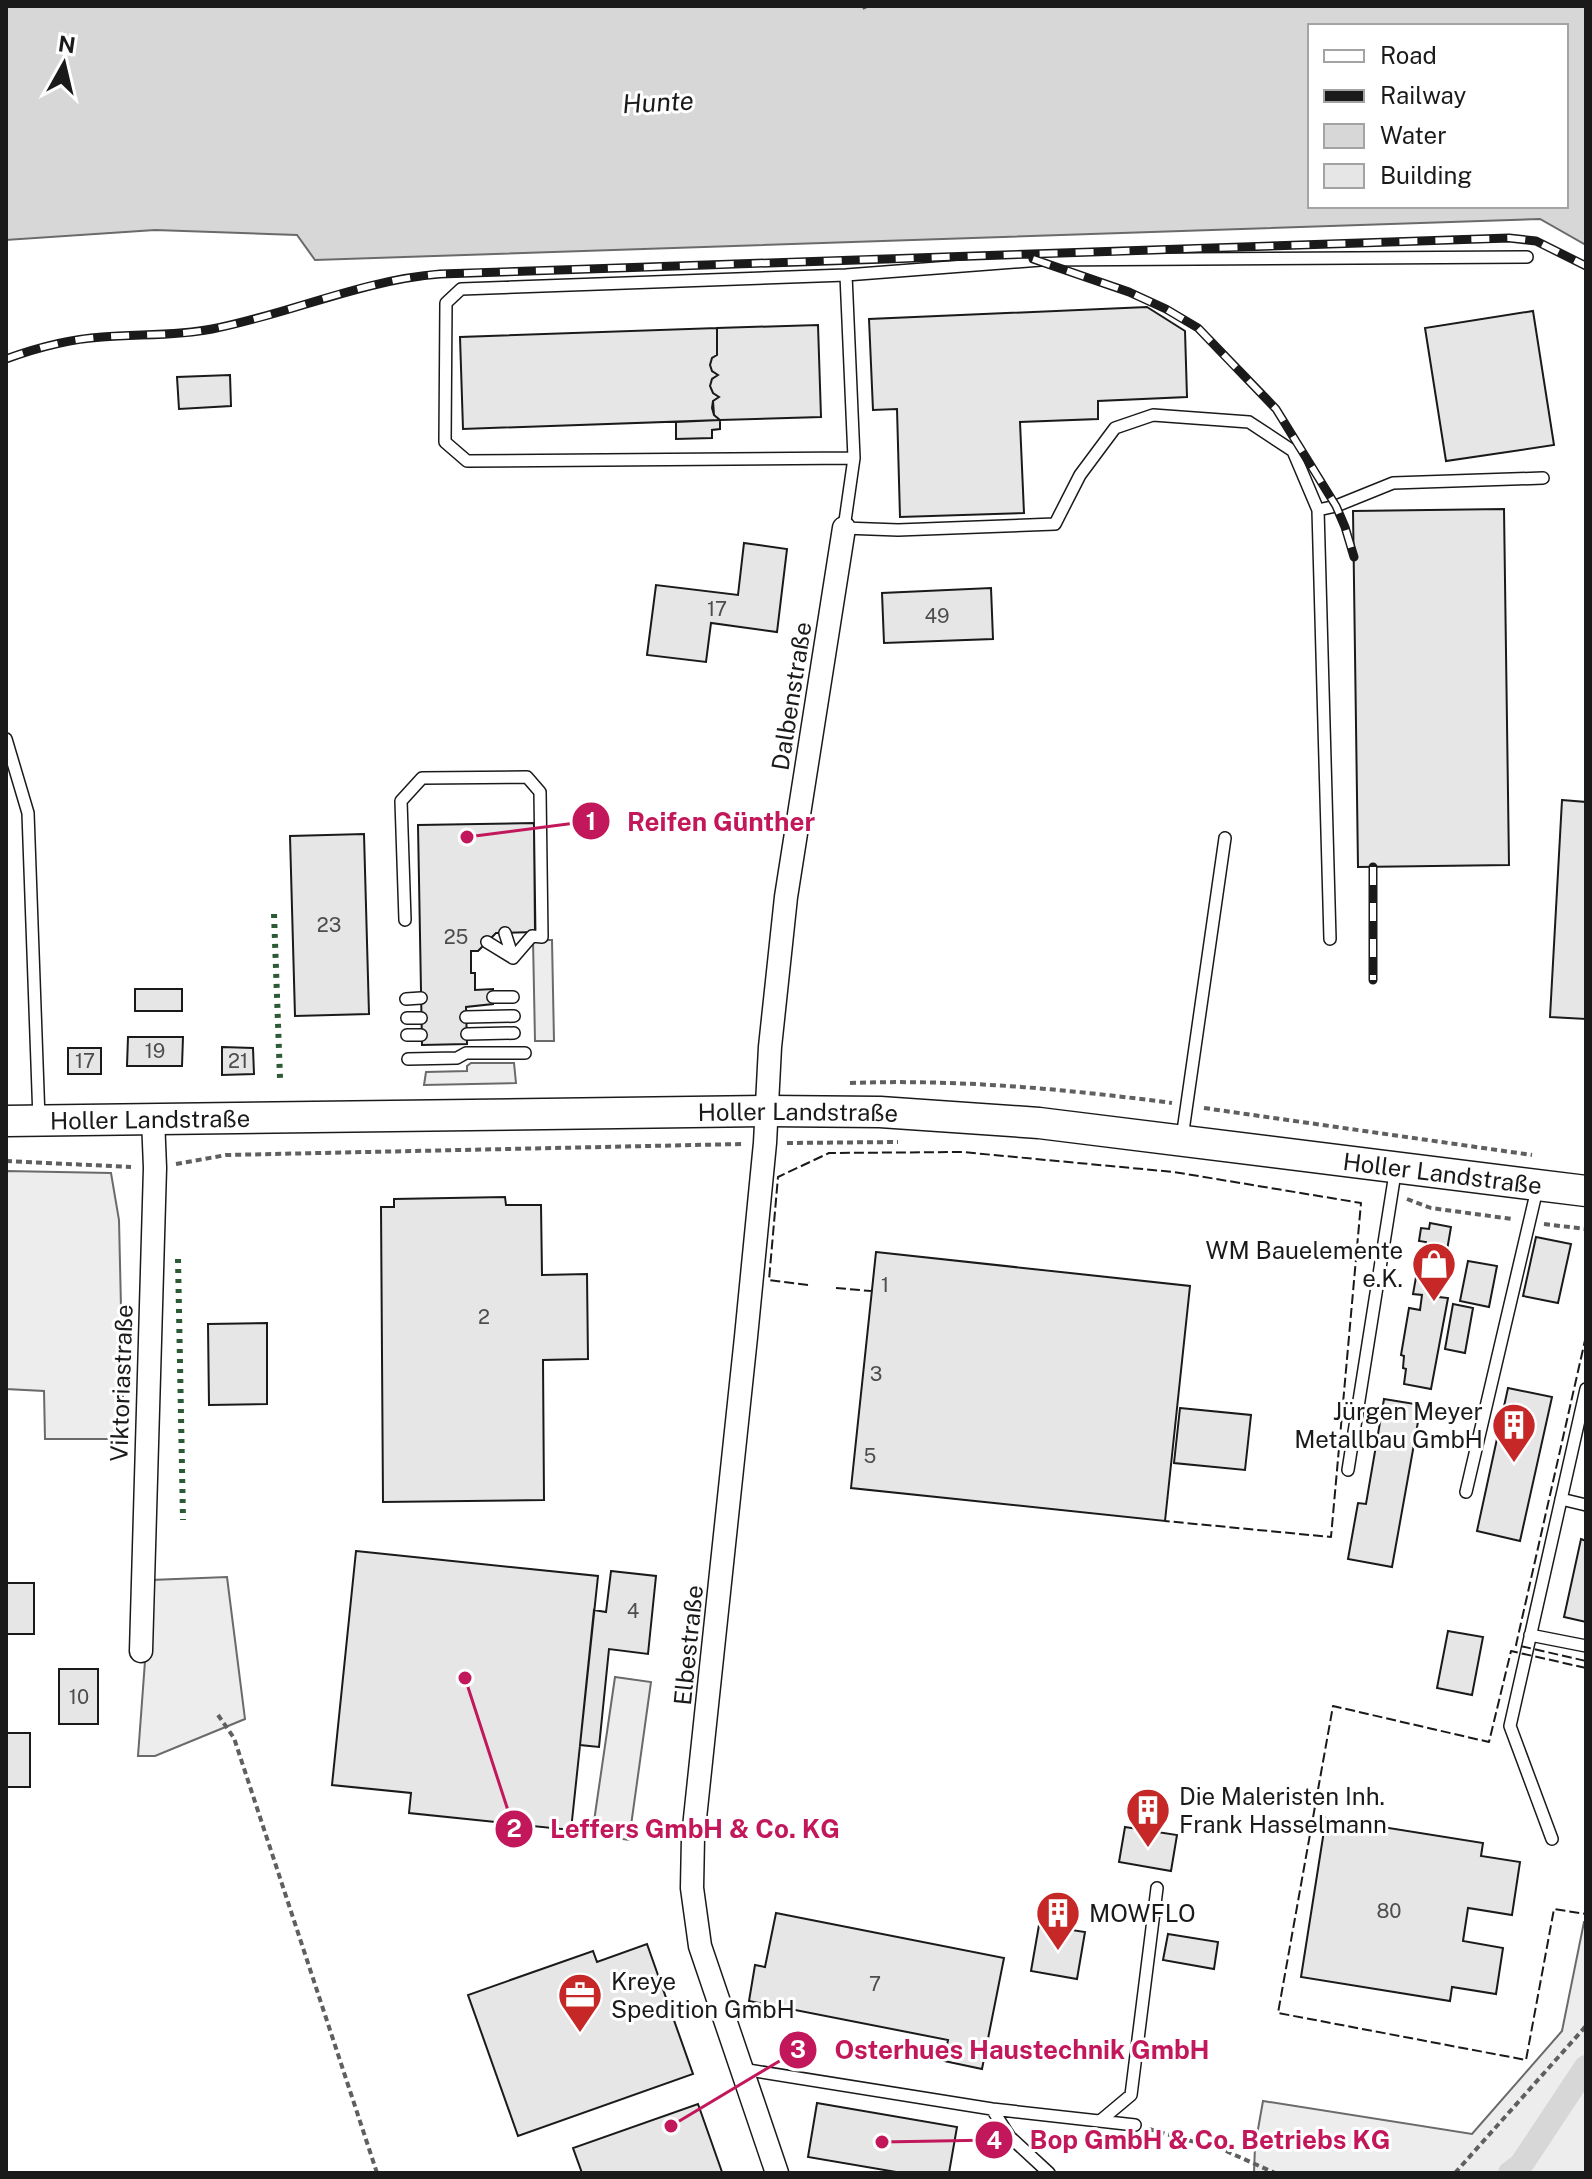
<svg xmlns="http://www.w3.org/2000/svg" width="1592" height="2179" font-family="'Public Sans',sans-serif">
	<style>
		.built { fill: #ededed; stroke: #6a6a6a; stroke-width: 2 }
		.water { fill: #d7d7d7; stroke: #6a6a6a; stroke-width: 2; fill-rule: evenodd }
		.lines { fill: none; stroke-linecap: round; stroke-linejoin: round }
		.canal { stroke: #d7d7d7; stroke-width: 24 }
		.building { fill: #e6e6e6; stroke: #1a1a1a; stroke-width: 2 }
		.lane-casing { stroke: #1a1a1a; stroke-width: 14 }
		.street-casing { stroke: #1a1a1a; stroke-width: 25 }
		.secondary-casing { stroke: #1a1a1a; stroke-width: 33 }
		.path { stroke: #5f5f5f; stroke-width: 4; stroke-dasharray: 6 4; stroke-linecap: butt }
		.lane { stroke: #fff; stroke-width: 11 }
		.street { stroke: #fff; stroke-width: 22 }
		.secondary { stroke: #fff; stroke-width: 30 }
		.rail-casing { stroke: #1a1a1a; stroke-width: 9 }
		.rail { stroke: #fff; stroke-width: 6; stroke-dasharray: 18; stroke-linecap: butt }
		.hedge { stroke: #2b5a34; stroke-width: 6; stroke-dasharray: 4 6; stroke-linecap: butt }
		.fence { stroke: #1a1a1a; stroke-width: 2; stroke-dasharray: 10 4; stroke-linecap: butt }
		.labels { text-anchor: middle; dominant-baseline: central; stroke-width: 6; stroke-linejoin: round; paint-order: stroke }
		.number-label { font-size: 20px; fill: #4d4d4d }
		.street-label { font-size: 24px; fill: #1a1a1a; stroke: #fff }
		.poi-label { font-size: 24px; fill: #1a1a1a; stroke: #fff; text-anchor: start }
		.water-label { font-size: 26px; font-style: italic; fill: #1a1a1a; stroke: #fff }
		.leader { fill: none; stroke: #c2185b; stroke-width: 3 }
		.callout-dot { fill: #c2185b; stroke: #fff; stroke-width: 3 }
		.mark-label { font-size: 24px; text-anchor: middle; font-weight: bold; fill: #fff }
		.callout-label { font-size: 26px; text-anchor: middle; font-weight: bold; fill: #c2185b; stroke: #fff; stroke-width: 6; stroke-linejoin: round; paint-order: stroke }
	</style>
	<rect width="100%" height="100%" fill="#fff"/>
	<path class="built" d="M533 940H552L554 1041H535Z
		M471 1063H514L516 1083 424 1085 426 1072 467 1071V1066Z
		M6 1171 111 1173 119 1220 124 1439H45L44 1391 6 1389Z
		M227 1577 245 1719 155 1756H138L151 1580Z
		M615 1677 651 1682 629 1840 592 1835Z
		M1584 1922H1586V2173H1254L1255 2146 1263 2101 1472 2134 1562 2031Z"/>
	<path class="water" d="M6 6H1586V245L1540 219 315 260 297 235 155 230 6 240ZM1310 26H1566V206H1310Z"/>
	<g class="lines">
		<path class="canal" d="M1510 2173 1521 2165 1586 2067"/>
	</g>
	<path class="building" d="M1147 307 1185 331 1187 397 1098 401V419L1020 422 1024 513 900 517 897 409 873 410 869 319Z
		M1533 311 1554 445 1446 461 1425 328Z
		M818 325 821 417 720 420 714 415 713 401 719 397 713 393 710 386 712 379 718 375 712 371 710 365 712 358 717 355V328Z
		M717 328V355L712 358 710 365 712 371 718 375 712 379 710 386 713 393 719 397 713 401 712 408 714 415 720 420 463 429 460 337Z
		M230 375 231 406 179 409 177 377Z
		M720 420V429L712 430V438L676 439V422Z
		M1504 509 1509 865 1358 867 1353 511Z
		M744 543 787 549 777 632 711 623 706 662 647 655 656 585 738 595Z
		M991 588 993 639 884 643 882 593Z
		M1562 800 1586 802V1019L1550 1017Z
		M534 823 535 932 496 933 478 951H471V973H475V990L493 989V1004L466 1007 467 1044 422 1045 418 825Z
		M364 834 369 1014 295 1016 290 836Z
		M135 989H182V1011H135Z
		M128 1037H183L182 1066H127Z
		M222 1047 253 1048 254 1074 222 1075Z
		M68 1048H101V1074H68Z
		M505 1197 506 1205H541L542 1275 587 1274 588 1359 543 1360 544 1500 383 1502 381 1207H394V1199Z
		M1430 1223 1451 1227 1439 1297 1448 1298 1431 1389 1404 1384 1406 1369 1403 1368 1404 1356 1401 1355 1409 1308 1420 1310 1422 1295 1413 1294 1421 1249 1425 1250 1426 1242 1419 1241 1421 1228 1429 1229Z
		M1536 1237 1571 1244 1558 1303 1523 1296Z
		M876 1252 1190 1286 1165 1521 851 1488Z
		M1468 1261 1497 1266 1489 1307 1460 1301Z
		M1453 1304 1473 1308 1465 1353 1445 1349Z
		M267 1323V1404L209 1405 208 1324Z
		M1508 1388 1552 1397 1520 1541 1477 1531Z
		M1384 1399 1421 1405 1392 1567 1348 1559 1358 1503 1366 1504Z
		M1180 1408 1251 1415 1245 1470 1174 1463Z
		M1581 1539 1586 1541V1622L1564 1617Z
		M356 1551 598 1576 571 1830 409 1813 411 1793 332 1785Z
		M611 1571 656 1576 648 1654 609 1649 599 1747 580 1745 594 1610 606 1612Z
		M6 1583H34V1634H6Z
		M1448 1631 1483 1637 1472 1695 1437 1688Z
		M59 1669H98V1724H59Z
		M6 1733H30V1787H6Z
		M1326 1818 1483 1843 1481 1856 1520 1862 1512 1915 1468 1908 1463 1941 1503 1948 1496 1994 1452 1987 1450 2001 1301 1977Z
		M1125 1827 1177 1835 1171 1871 1119 1862Z
		M776 1913 1004 1958 982 2069 944 2061 948 2040 749 2001 755 1965 765 1967Z
		M1039 1925 1085 1932 1077 1979 1031 1971Z
		M1168 1934 1218 1942 1214 1969 1163 1960Z
		M647 1944 693 2074 518 2136 468 1995 593 1951 597 1962Z
		M817 2103 957 2127 949 2173H902L808 2157Z
		M698 2104 722 2172 582 2173 573 2148Z"/>
	<g class="lines">
		<g class="lane-casing">
			<path id="lane" d="M846 275 854 458 844 528 898 530 1055 524 1080 475 1115 428 1153 415 1249 422 1293 451 1318 510 1330 939
				M854 458 467 461 445 442 446 303 461 289 846 275 1041 260 1527 257
				M1318 510 1336 506 1393 483 1543 478
				M6 739 28 813 39 1119
				M405 920 401 801 422 778 527 777 540 792 542 937 532 936 513 958
				M505 933 513 958
				M487 942 513 958
				M493 997H513
				M406 999 421 998
				M466 1017 514 1016
				M407 1018H421
				M467 1034 514 1033
				M407 1035H421
				M408 1059 457 1058 466 1053H525
				M1182 1138 1225 838
				M1348 1470 1396 1167
				M1466 1492 1538 1185
				M1561 1499 1586 1505
				M1530 1635 1586 1646
				M1552 1839 1510 1726 1586 1389
				M742 2069 992 2109 1135 2125
				M992 2109 1010 2137 1049 2173
				M1100 2121 1131 2095 1157 1888"/>
		</g>
		<g class="street-casing">
			<path id="street" d="M141 1651 155 1168 153 1118
				M777 2173 700 1946 692 1888 693 1837 746 1337 765 1143 770 1047 786 897 844 528"/>
		</g>
		<g class="secondary-casing">
			<g id="secondary">
				<path id="s1" d="M6 1121 767 1111 880 1112 1039 1123 1586 1191"/>
			</g>
		</g>
		<path class="path" d="M864 6 865 9
			M850 1083C957 1079 1066 1089 1172 1103
			M1204 1108 1532 1155
			M787 1143 898 1142
			M6 1161 131 1167
			M176 1164 226 1155 742 1144
			M1407 1199 1431 1208 1512 1219
			M1544 1224 1586 1229
			M218 1715 234 1738 377 2173
			M1149 2129 1226 2151 1275 2173
			M1455 2173 1586 2026"/>
		<use href="#lane" class="lane"/>
		<use href="#street" class="street"/>
		<use href="#secondary" class="secondary"/>
		<g class="rail-casing">
			<path id="rail" d="M1033 259 1129 292 1166 309 1198 328 1276 409 1336 506 1345 527 1354 557
				M6 359C36 348 70 339 102 337 138 334 177 336 212 329 289 314 362 280 440 274L1509 238 1536 241 1586 266
				M1373 867V980"/>
		</g>
		<use href="#rail" class="rail"/>
		<path class="hedge" d="M274 914 280 1078
			M178 1259 183 1520"/>
		<path class="fence" d="M808 1285 769 1280 778 1177 829 1153 962 1152 1174 1172 1361 1203 1331 1537 1165 1521
			M836 1288 871 1291
			M1586 1336 1516 1645 1586 1661
			M1586 1668 1511 1651 1489 1742 1333 1706 1278 2013 1526 2060 1554 1909 1586 1914"/>
	</g>
	<defs>
		<g id="shop-pin" transform="scale(2.3)"><path d="M0 17L-7.5 6A9.5 9.5 0 1 1 7.5 6Z" fill="#c62828" stroke="#fff"/><path d="M-5-2.5h2.3a2.7 3.5 0 0 1 5.4 0H5L5.5 6h-11ZM-1.5-2.5h3a1.5 2.3 0 0 0-3 0Z" fill="#fff"/></g>
		<g id="building-pin" transform="scale(2.3)"><path d="M0 17L-7.5 6A9.5 9.5 0 1 1 7.5 6Z" fill="#c62828" stroke="#fff"/><path d="M-4-6H4V6H1V3H-1V6H-4ZM-2.5-4.3h1.7v1.8h-1.7ZM.8-4.3h1.7v1.8H.8ZM-2.5-1h1.7V.8h-1.7ZM.8-1h1.7V.8H.8Z" fill="#fff"/></g>
		<g id="office-pin" transform="scale(2.3)"><path d="M0 17L-7.5 6A9.5 9.5 0 1 1 7.5 6Z" fill="#c62828" stroke="#fff"/><path d="M-6-3h4V-5.5h4V-3h4V5H-6ZM-1-4.5V-3h2v-1.5ZM-6 0V1H6V0Z" fill="#fff"/></g>
	</defs>
	<g fill-rule="evenodd">
		<use href="#shop-pin" x="1434" y="1264"/>
		<use href="#building-pin" x="1514" y="1425"/>
		<use href="#building-pin" x="1148" y="1810"/>
		<use href="#building-pin" x="1058" y="1913"/>
		<use href="#office-pin" x="580" y="1995"/>
	</g>
	<g class="labels">
		<g class="number-label">
			<text x="717" y="609">17</text>
			<text x="937" y="616">49</text>
			<text x="329" y="925">23</text>
			<text x="456" y="937">25</text>
			<text x="155" y="1051">19</text>
			<text x="85" y="1061">17</text>
			<text x="238" y="1061">21</text>
			<text x="885" y="1285">1</text>
			<text x="484" y="1317">2</text>
			<text x="876" y="1374">3</text>
			<text x="870" y="1456">5</text>
			<text x="633" y="1611">4</text>
			<text x="79" y="1697">10</text>
			<text x="1389" y="1911">80</text>
			<text x="875" y="1984">7</text>
		</g>
		<g class="street-label">
			<text transform="translate(791 696) rotate(-81)">Dalbenstraße</text>
			<text stroke="none"><textPath href="#s1" startOffset="792">Holler Landstraße</textPath></text>
			<text stroke="none"><textPath href="#s1" startOffset="144">Holler Landstraße</textPath></text>
			<text stroke="none"><textPath href="#s1" startOffset="1440">Holler Landstraße</textPath></text>
			<text transform="translate(121 1383) rotate(-88)">Viktoriastraße</text>
			<text transform="translate(688 1645) rotate(-84)">Elbestraße</text>
		</g>
		<g class="poi-label">
			<text x="1403" y="1250" text-anchor="end">WM Bauelemente<tspan x="1403" dy="28">e.K.</tspan></text>
			<text x="1483" y="1411" text-anchor="end">Jürgen Meyer<tspan x="1483" dy="28">Metallbau GmbH</tspan></text>
			<text x="1179" y="1796">Die Maleristen Inh.<tspan x="1179" dy="28">Frank Hasselmann</tspan></text>
			<text x="1089" y="1913">MOWFLO</text>
			<text x="611" y="1981">Kreye<tspan x="611" dy="28">Spedition GmbH</tspan></text>
		</g>
		<g class="water-label">
			<text transform="translate(658 102) rotate(-3)">Hunte</text>
		</g>
	</g>
	<path class="leader" d="M467 837L591 821M465 1678L514 1829M671 2126L798 2050M882 2142L994 2140"/>
	<g class="callout-dot">
		<circle cx="467" cy="837" r="8"/>
		<circle cx="465" cy="1678" r="8"/>
		<circle cx="671" cy="2126" r="8"/>
		<circle cx="882" cy="2142" r="8"/>
		<circle cx="591" cy="821" r="20"/>
		<circle cx="514" cy="1829" r="20"/>
		<circle cx="798" cy="2050" r="20"/>
		<circle cx="994" cy="2140" r="20"/>
	</g>
	<g class="mark-label">
		<text x="591" y="830">1</text>
		<text x="514" y="1837">2</text>
		<text x="798" y="2058">3</text>
		<text x="994" y="2149">4</text>
	</g>
	<g class="callout-label">
		<text x="721" y="831">Reifen Günther</text>
		<text x="695" y="1838">Leffers GmbH &amp; Co. KG</text>
		<text x="1022" y="2059">Osterhues Haustechnik GmbH</text>
		<text x="1210" y="2149">Bop GmbH &amp; Co. Betriebs KG</text>
	</g>
	<rect width="1592" height="2179" fill="none" stroke="#1a1a1a" stroke-width="16"/>
	<rect x="1308" y="24" width="260" height="184" fill="#ffffff" stroke="#a3a3a3" stroke-width="2"/>
	<rect x="1324" y="50" width="40" height="12" fill="#ffffff" stroke="#a3a3a3" stroke-width="2"/>
	<text x="1380" y="64" font-size="24" fill="#1a1a1a">Road</text>
	<rect x="1324" y="90" width="40" height="12" fill="#1a1a1a" stroke="#a3a3a3" stroke-width="2"/>
	<text x="1380" y="104" font-size="24" fill="#1a1a1a">Railway</text>
	<rect x="1324" y="124" width="40" height="24" fill="#d7d7d7" stroke="#a3a3a3" stroke-width="2"/>
	<text x="1380" y="144" font-size="24" fill="#1a1a1a">Water</text>
	<rect x="1324" y="164" width="40" height="24" fill="#e6e6e6" stroke="#a3a3a3" stroke-width="2"/>
	<text x="1380" y="184" font-size="24" fill="#1a1a1a">Building</text>
	<g transform="translate(64 64) rotate(8)" stroke="#ffffff" stroke-width="6" paint-order="stroke">
	<path d="M0-6L14 30L0 20L-14 30Z" fill="#1a1a1a"/>
	<text y="-12" font-size="22" font-weight="bold" text-anchor="middle" fill="#1a1a1a">N</text>
	</g>
</svg>
